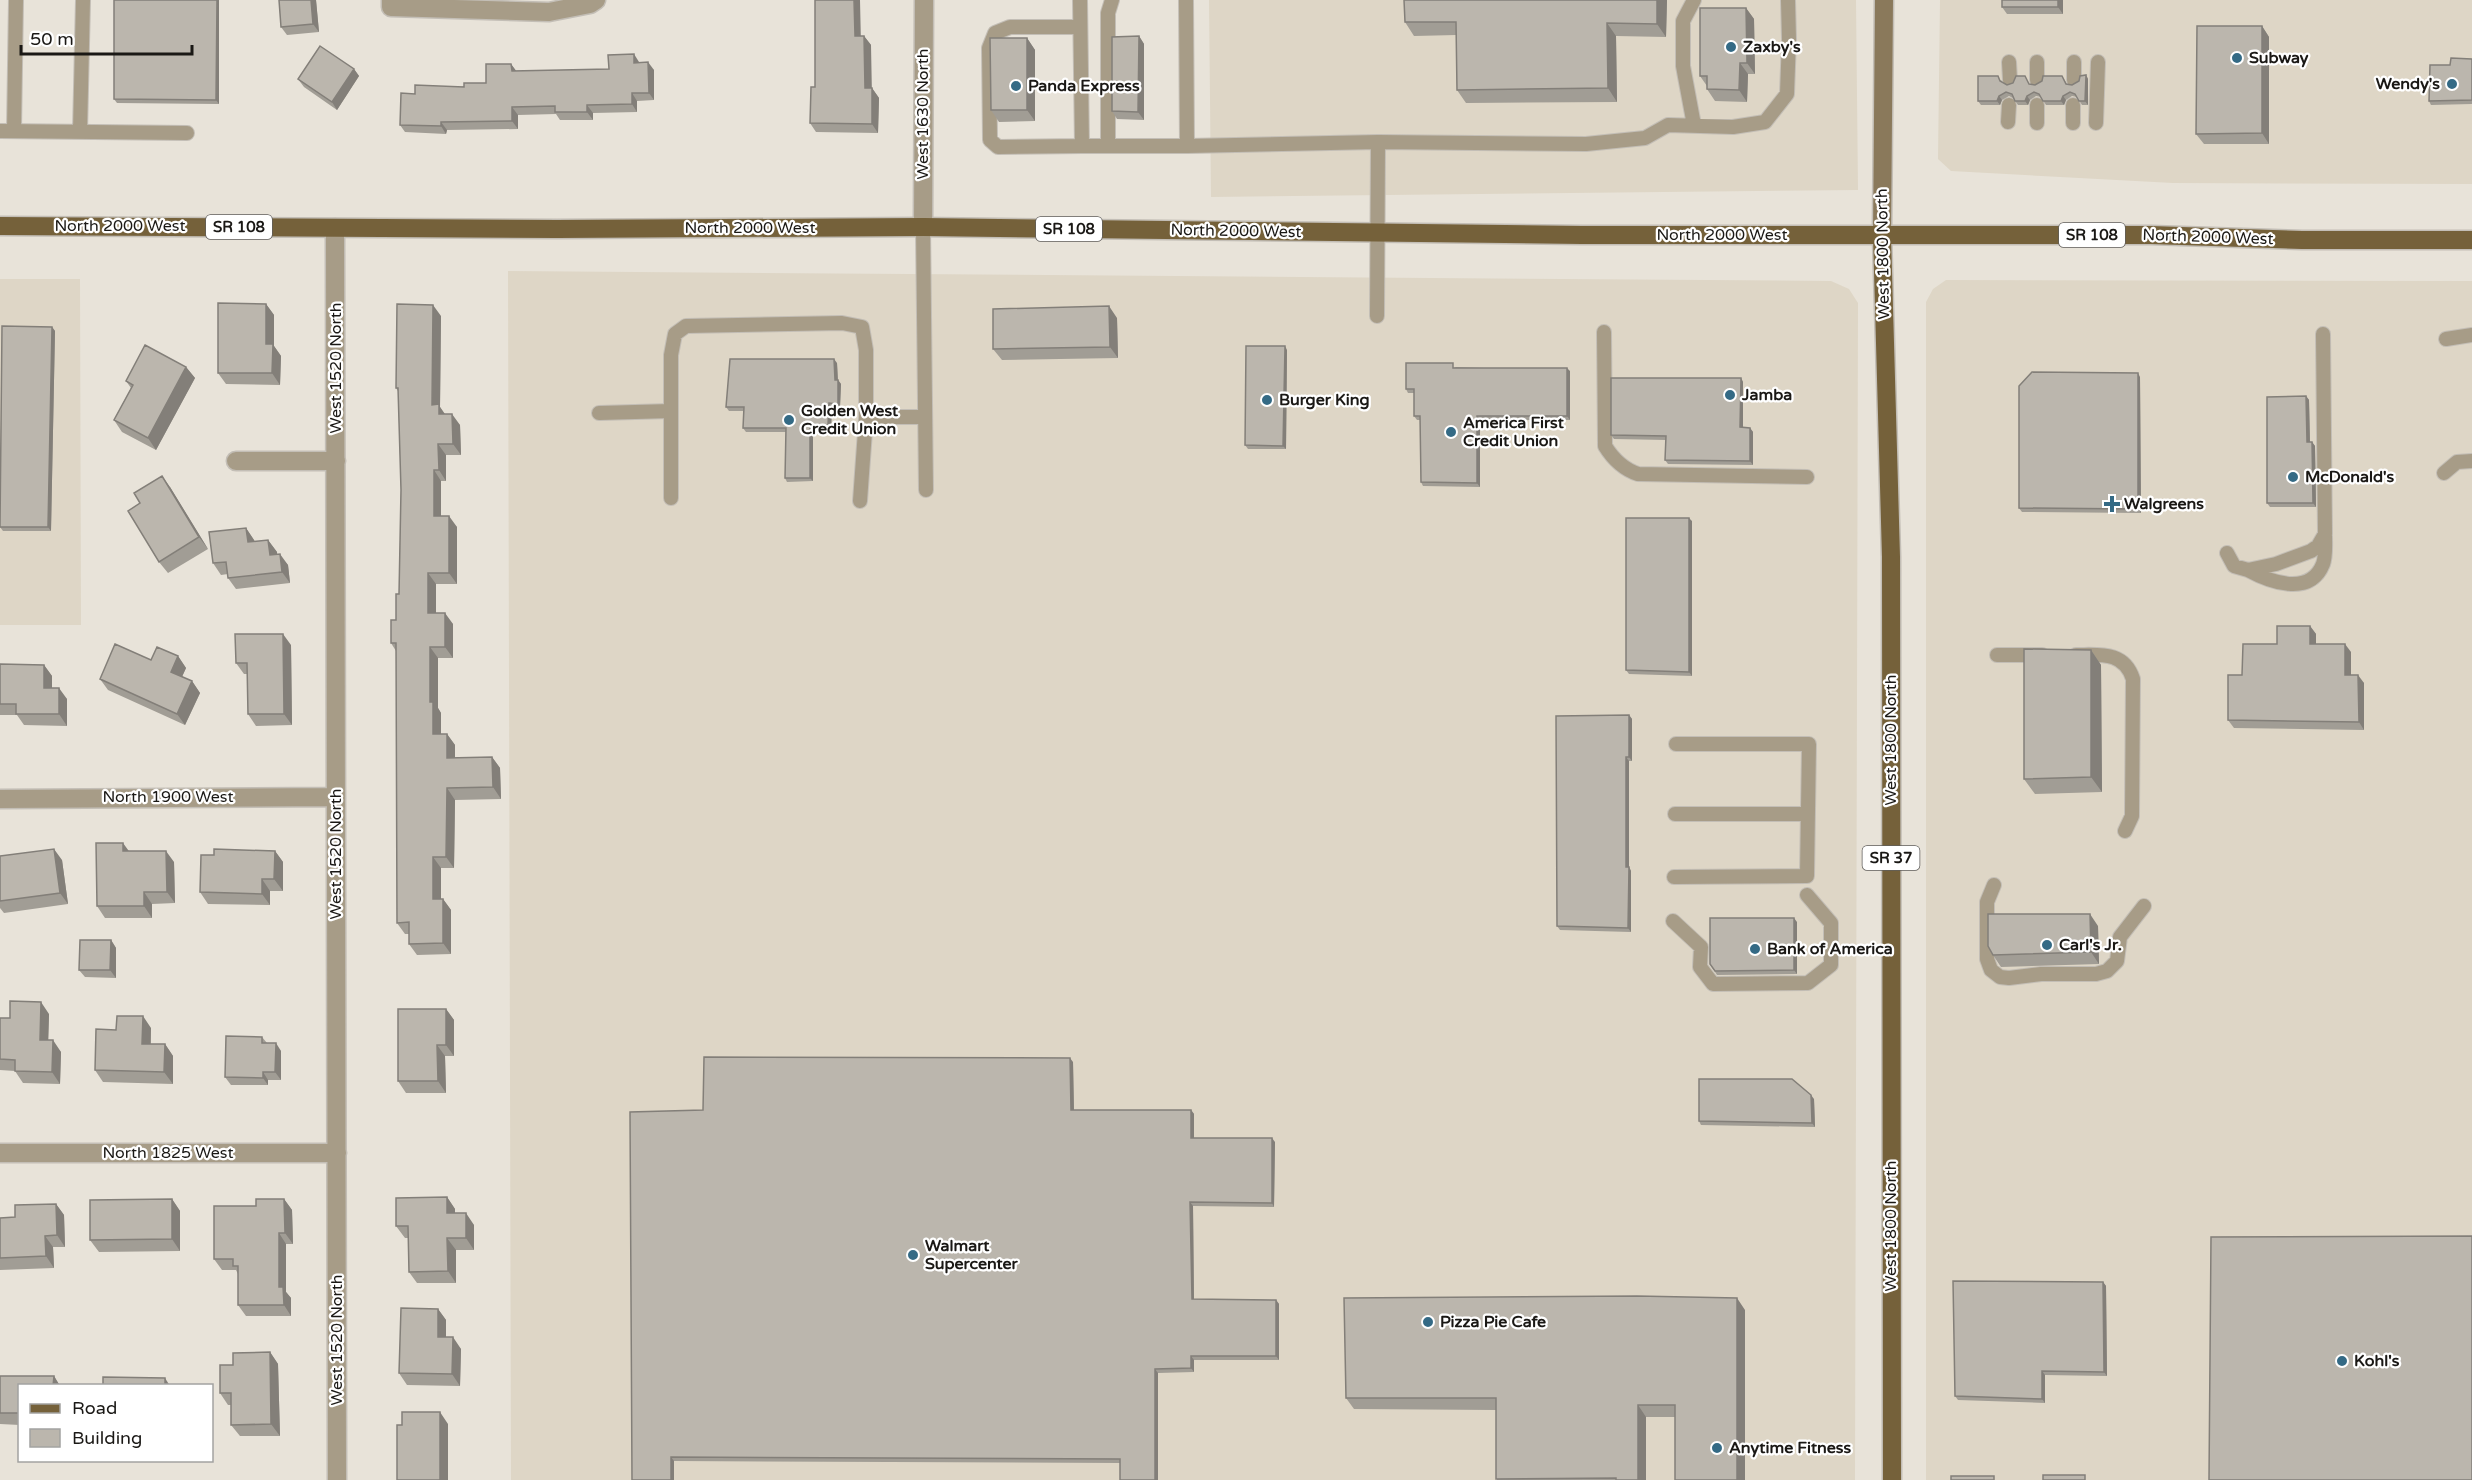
<svg xmlns="http://www.w3.org/2000/svg" width="2472" height="1480" font-family="'Varela Round',sans-serif">
	<style>
		.built { fill: #ded6c6 }
		.lines { fill: none; stroke-linecap: round; stroke-linejoin: round }
		.service-casing { stroke: #c3beb6; stroke-width: 16 }
		.minor-casing { stroke: #c3beb6; stroke-width: 21 }
		.secondary-casing { stroke: #c3beb6; stroke-width: 21 }
		.primary-casing { stroke: #c3beb6; stroke-width: 21 }
		.service { stroke: #a79c87; stroke-width: 14 }
		.minor { stroke: #a79c87; stroke-width: 18 }
		.secondary { stroke: #8a795b; stroke-width: 18 }
		.primary { stroke: #75613a; stroke-width: 18 }
		.wall { fill: #a19d95 }
		.shaded-wall { fill: #837f79 }
		.building { fill: #bbb6ad; stroke: #837f79; stroke-width: 1.5 }
		.poi-dot { fill: #346a85; stroke: #fff; stroke-width: 2 }
		.labels { text-anchor: middle; dominant-baseline: central; stroke-width: 4.5; stroke-linejoin: round; paint-order: stroke }
		.shield { fill: #fff; stroke: #5f5d5b; stroke-width: 1.5 }
		.shield-label { font-size: 15px; font-weight: bold; fill: #1a1815 }
		.poi-label { font-size: 16px; font-weight: bold; fill: #1a1815; stroke: #fff; text-anchor: start }
		.street-label { font-size: 16px; fill: #1a1815; stroke: #fff }
	</style>
	<rect width="100%" height="100%" fill="#e8e3d9"/>
	<path class="built" d="M1209 0H1856L1858 190 1211 197Z
		M1940 0H2472V184L2173 183 1951 171 1938 159Z
		M508 271 1831 281 1849 289 1858 303 1855 1480H511Z
		M0 279H80L81 625H0Z
		M1946 280 2472 281V1480H1926V302L1933 289Z"/>
	<g class="lines">
		<g class="service-casing">
			<path id="service" d="M1080 0 1082 146H1187
				M1186 0 1187 146 1378 142 1586 144 1645 138 1668 125 1733 127 1765 122 1787 94 1789 39 1788 0
				M1694 0 1683 21V66L1694 125
				M1080 27H1010L995 33 989 48 990 140 998 147 1082 146
				M2009 62 2010 80
				M2037 80V62
				M2074 80V62
				M2037 105V123
				M2008 122 2009 105
				M2073 123V105
				M2096 123 2098 62
				M0 131 187 133
				M14 131 16 0
				M80 132 83 0
				M1108 146V13L1112 0
				M923 227 926 490
				M1377 316 1378 142
				M1604 332 1605 446C1613 459 1623 469 1638 474L1807 477
				M2446 339 2472 335
				M599 413 671 411
				M2444 473 2457 462 2472 461
				M671 498V355L675 334 686 326 842 323 862 327 866 350V417H925
				M860 501 866 417
				M2227 553 2234 566 2248 570 2276 564 2311 551 2318 546 2325 534 2323 334
				M2248 570C2270 582 2310 597 2323 564 2326 556 2325 544 2325 536
				M1997 655H2042
				M2076 655C2100 655 2124 651 2133 679L2132 816 2125 831
				M1675 814H1808
				M1674 877 1807 876 1809 744H1676
				M1994 885 1987 902V959L1991 970 2000 977 2009 978 2041 974H2096L2107 971 2117 961 2120 937 2144 906
				M1673 921 1701 947 1700 967 1713 984 1808 983 1831 965V923L1807 895"/>
		</g>
		<g class="minor-casing">
			<path id="minor" d="M391 0V7L549 12 590 4 596 0
				M923 227 924 0
				M335 228 337 1480
				M236 461H336
				M0 799 336 797
				M0 1153H337"/>
		</g>
		<g class="secondary-casing">
			<path id="secondary" d="M1882 236 1884 0"/>
		</g>
		<g class="primary-casing">
			<path id="primary" d="M0 226 557 229 923 227 1582 235H2151L2302 240H2472
				M1882 236 1891 557 1892 1480"/>
		</g>
		<use href="#service" class="service"/>
		<use href="#minor" class="minor"/>
		<use href="#secondary" class="secondary"/>
		<use href="#primary" class="primary"/>
	</g>
	<path class="wall" d="M114 0H219V104L117 103 114 99Z
		M279 0H316L319 32 287 35 281 27Z
		M1667 0 1666 37 1616 36 1617 102 1466 103 1457 90 1456 35 1414 36 1405 22Z
		M2063 0V14H2007L2002 7Z
		M1746 8 1754 19 1755 74H1748L1747 102 1715 101 1707 89V86L1700 76Z
		M2262 26 2269 37V144H2204L2196 134Z
		M861 36H864L871 45V88H872L879 98 878 133 816 132 810 123 815 87Z
		M1139 36 1144 44V120L1117 119 1112 111Z
		M1027 38 1035 50V121L999 122 991 110Z
		M2472 59V104L2431 105 2429 101 2450 65Z
		M639 62 654 70V100L637 101V112L593 113V120H560L556 114 518 115V129L447 130 446 134 405 132 400 125 415 94 486 83 511 64 516 71 609 69Z
		M354 69 359 76 337 110 304 87 298 79Z
		M2086 75 2088 79V105H2082L2077 97 2072 96 2066 100 2064 105H2046L2041 97 2036 96 2030 100 2028 105H2018L2013 98 2009 96 2002 100 2000 105H1981L1978 101 2001 80 2002 82 2007 85 2030 84 2035 85 2062 76 2067 84 2072 85Z
		M266 304 274 315V346L281 356 280 385 226 384 218 373Z
		M441 316 440 407 445 414 460 425 461 455H446V481H441V516L457 527V584H436V613L453 624V658H438V708L441 713V734H447L455 745V758L492 757 500 768 501 799 455 800 454 868H441V899H443L451 910V954L417 955 409 944V934H405L397 923 396 651 391 643 396 620 399 594 401 490 398 391 396 388Z
		M1117 318 1118 358 1002 360 993 349Z
		M52 327 55 331 51 531H3L0 527Z
		M1287 350 1286 449H1248L1245 445Z
		M837 363 838 380 841 384 840 407H832L831 429H813V481L787 482 785 478 786 432H746L743 428V411H729L726 407Z
		M186 367 195 378 156 450 122 432 114 420 131 388 126 381Z
		M1456 367 1570 371V420H1480V487L1423 486 1421 482 1420 420H1417L1414 416V393H1408L1406 389Z
		M2140 377 2141 513 2022 512 2019 508Z
		M1741 378 1743 382V428H1750L1753 432V465L1668 464 1665 460 1666 440 1614 439 1611 435Z
		M2306 396 2309 400 2310 442H2312L2315 446 2316 507H2270L2267 503Z
		M170 487 208 549 168 573 159 562Z
		M1692 521V676L1629 674 1626 670Z
		M246 528 254 540 255 542 268 540 277 552V554L288 565 290 583 236 589 228 578V574L221 575 213 563Z
		M2310 626 2316 634V644L2351 652V675L2364 683V730L2234 728 2228 720 2242 675 2277 644Z
		M291 645 292 725 256 726 248 714 247 674H244L236 663Z
		M2091 650 2101 665 2102 792 2035 794 2024 779Z
		M178 656 186 668 182 677 192 681 200 693 185 725 108 690 100 679 151 660Z
		M0 664 44 665 52 676V688L67 699V726L24 725 17 715H0Z
		M1629 715 1632 719V761H1629V867L1631 871V932L1560 930 1557 926Z
		M129 851 174 862 175 903 152 904V918H105L97 906Z
		M275 851 283 862V891H270V905L208 904 200 892 214 855Z
		M0 856 62 860 68 904 4 913 0 908Z
		M1797 922V974L1717 975 1710 964Z
		M2098 926 2099 964 2001 967 1993 955Z
		M111 940 116 948V978L85 977 79 970Z
		M446 1009 454 1020V1056H445L446 1093H406L398 1081Z
		M49 1014 48 1040 61 1052 60 1084 23 1083 15 1071 0 1070V1018H10Z
		M151 1028V1044H165L173 1056V1084L103 1082 95 1070 116 1030Z
		M262 1037 267 1043 281 1051V1080H268V1085H231L225 1077Z
		M1073 1062 1074 1110H1191L1194 1114V1138L1275 1142 1274 1207 1193 1206 1194 1299 1276 1300 1279 1304V1360H1194V1372L1158 1373V1480L1120 1463 674 1461V1480H632L703 1110Z
		M1814 1099 1815 1127 1701 1125 1699 1121Z
		M447 1197 455 1209V1213L474 1225V1250H456V1283H417L409 1272 408 1238H405L396 1226Z
		M172 1199 180 1211V1251L99 1252 90 1240Z
		M284 1199 292 1210 293 1244H286V1292L291 1298V1316H246L238 1305V1274L236 1270H222L214 1259 256 1206Z
		M56 1204 64 1215 65 1247H53L54 1268 0 1270V1218L15 1217Z
		M2103 1282 2106 1286 2107 1376 2045 1375V1403L1958 1400 1955 1396Z
		M438 1309 446 1320V1337L461 1349 460 1386 407 1385 399 1373Z
		M1745 1310V1480H1675V1417H1646V1480H1497L1496 1410 1354 1409 1346 1398Z
		M270 1352 278 1364 280 1436H240L231 1425V1405H228L220 1393 233 1365Z
		M0 1376H54L60 1386H20V1425L0 1424Z"/>
	<path class="shaded-wall" d="M217 0H219V104L216 100Z
		M311 0H316L319 32 313 24Z
		M854 0H860L861 45 855 36Z
		M1657 0H1667L1666 37 1657 24Z
		M2058 0H2063V14L2058 7Z
		M1746 8 1754 19 1755 74 1747 63Z
		M1607 23 1616 36 1617 102 1608 88Z
		M2262 26 2269 37V144L2262 133Z
		M864 36 871 45 872 97 865 88Z
		M1139 36 1144 44V120L1138 112Z
		M1027 38 1035 50V121L1027 110Z
		M634 54 639 62V71L634 63Z
		M648 62 654 70V100L649 93Z
		M1740 63 1748 74 1747 102 1739 90Z
		M511 64 517 72 512 71Z
		M354 69 359 76 337 110 332 102Z
		M2086 75 2088 79V105L2085 101Z
		M872 88 879 98 878 133 872 124Z
		M632 93 637 101V112L632 104Z
		M1999 96 2002 100 2000 105 1997 101Z
		M2027 96 2030 100 2028 105 2025 101Z
		M2063 96 2066 100 2064 105 2061 101Z
		M587 105 593 113V120L587 112Z
		M512 107 518 115V129L512 121Z
		M441 122 447 130 446 134 441 126Z
		M266 304 274 315V346L281 356 280 385 272 373 266 344Z
		M433 305 441 316 440 407 446 416 447 425 432 405Z
		M1109 306 1117 318 1118 358 1110 347Z
		M52 327 55 331 51 531 48 527Z
		M1285 346 1287 350 1286 449 1283 446Z
		M834 359 837 363 838 384 835 380Z
		M186 367 195 378 156 450 148 438Z
		M1567 368 1570 371V420L1567 416Z
		M2138 373 2140 377 2141 513 2138 509Z
		M1741 378 1743 382V431L1740 427Z
		M838 380 841 384 840 407 838 404Z
		M2306 396 2309 400 2310 445 2307 442Z
		M829 403 832 407 831 429 828 425Z
		M452 414 460 425 461 455 453 444Z
		M1477 416 1480 420V487L1477 483Z
		M810 425 813 429V481L810 478Z
		M1750 428 1753 432V465L1750 461Z
		M2312 442 2315 446 2316 507 2313 503Z
		M438 444 446 455V481L439 470Z
		M434 470 441 481V527L434 516Z
		M162 476 170 487 208 549 199 537Z
		M449 516 457 527V584L449 573Z
		M1689 518 1692 521V676L1689 672Z
		M246 528 254 540 256 554 248 542Z
		M268 540 277 552 278 566 270 555Z
		M280 554 288 565 290 583 282 572Z
		M428 573 436 584V624L428 613Z
		M445 613 453 624V658L445 647Z
		M2310 626 2316 634V651L2310 644Z
		M283 634 291 645 292 725 284 714Z
		M2345 644 2351 652V683L2345 675Z
		M430 647 438 658V708L441 713V745L433 734 430 702Z
		M2091 650 2101 665 2102 792 2091 777Z
		M178 656 186 668 179 683 171 672Z
		M44 665 52 676V699L44 688Z
		M2358 675 2364 683V730L2359 722Z
		M192 681 200 693 185 725 177 714Z
		M59 688 67 699V726L59 714Z
		M1629 715 1632 719V761L1629 757Z
		M447 734 455 745V769L447 758Z
		M492 757 500 768 501 799 493 787Z
		M1626 757 1629 761V867L1631 871V932L1628 928 1626 867Z
		M447 788 455 800 454 868 446 857Z
		M123 843 131 854 123 851Z
		M54 849 62 860 68 904 60 893Z
		M166 851 174 862 175 903 167 892Z
		M275 851 283 862V891L274 879Z
		M433 857 441 868V910L433 899Z
		M262 879 270 891V905L262 894Z
		M144 892 152 904V918L144 906Z
		M443 899 451 910V954L443 943Z
		M2090 914 2098 926 2099 964 2091 952Z
		M1794 918 1797 922V974L1794 970Z
		M111 940 116 948V978L110 970Z
		M41 1002 49 1014 48 1051 40 1040Z
		M446 1009 454 1020V1056L446 1045Z
		M143 1016 151 1028 150 1055 142 1044Z
		M53 1040 61 1052 60 1084 52 1072Z
		M276 1043 281 1051V1080L275 1072Z
		M165 1044 173 1056V1084L164 1072Z
		M437 1045 445 1056 446 1093 438 1081Z
		M1070 1058 1073 1062 1074 1114 1071 1110Z
		M263 1072 268 1080V1085L263 1078Z
		M1811 1095 1814 1099 1815 1127 1812 1123Z
		M1191 1110 1194 1114V1142L1191 1138Z
		M1272 1138 1275 1142 1274 1207 1272 1203Z
		M447 1197 455 1209V1225L447 1213Z
		M172 1199 180 1211V1251L172 1239Z
		M284 1199 292 1210 293 1244 285 1233Z
		M1190 1202 1193 1206 1194 1303 1192 1299Z
		M56 1204 64 1215 65 1247 57 1235Z
		M466 1213 474 1225V1250L466 1238Z
		M279 1233 286 1244V1292L291 1298V1316L284 1305 279 1287Z
		M45 1236 53 1247 54 1268 46 1256Z
		M447 1238 456 1250V1283L448 1271Z
		M2103 1282 2106 1286 2107 1376 2104 1372Z
		M1737 1298 1745 1310V1480H1737Z
		M1276 1300 1279 1304V1360L1276 1356Z
		M438 1309 446 1320V1348L438 1337Z
		M453 1337 461 1349 460 1386 452 1374Z
		M270 1352 278 1364 280 1436 271 1424Z
		M1191 1356 1194 1360V1372L1191 1368Z
		M1155 1369 1158 1373V1480H1155Z
		M2042 1371 2045 1375V1403L2042 1399Z
		M54 1376 60 1386H53Z
		M165 1378 170 1386H165Z
		M1638 1405 1646 1417V1480H1638Z
		M440 1412 448 1424V1480H440Z
		M671 1457 674 1461V1480H671Z"/>
	<path class="building" d="M114 0H217L216 100 114 99Z
		M279 0H311L313 24 281 27Z
		M815 0H854L855 36H864L865 88H872V124L810 123 811 87H815Z
		M1404 0H1657V24L1607 23 1608 88 1457 90 1456 22H1405Z
		M2002 0H2058V7H2002Z
		M1700 8H1746L1747 63H1740L1739 90 1707 89V76H1700Z
		M2197 26H2262V133L2196 134Z
		M1139 36 1138 112 1112 111V37Z
		M990 38H1027V110H991Z
		M320 46 354 69 332 102 298 79Z
		M634 54V63L648 62 649 93H632V104L587 105V112H555V106L512 107V121L441 122V126L400 125 401 93 415 94V85L464 87V83H486V64H511L512 71 609 69 608 55Z
		M2451 58 2472 59V100L2429 101 2430 65H2450Z
		M2086 75 2085 101H2079L2075 94 2070 92 2063 96 2061 101H2043L2039 94 2034 92 2027 96 2025 101H2015L2012 94 2006 92 1999 96 1997 101H1978V76H1998L2000 81 2007 85 2013 83 2016 76H2025L2029 84 2035 85 2042 81 2043 76H2062L2066 84 2072 85 2079 81 2080 76Z
		M218 303 266 304V344H273L272 373H218Z
		M397 304 433 305 432 405 439 404V414H452L453 444H438L439 470H434V516H449V573H428V613H445V647H430V702H433V734H447V758L492 757 493 787 447 788 446 857H433V899H443V943L409 944V922L397 923 396 643H391V620H396V594H399L401 490 398 388H396Z
		M1109 306 1110 347 993 349V309Z
		M2 326 52 327 48 527H0Z
		M145 345 186 367 148 438 114 420 133 385 126 381Z
		M1246 346H1285L1283 446 1245 445Z
		M730 359H834L835 380H838V404L829 403 828 425H810V478H785L786 428H743L744 407H726Z
		M1406 363H1453V368H1567V416H1477V483L1421 482 1420 416H1414V389H1406Z
		M2032 372 2138 373V509L2019 508V386Z
		M1611 378H1741L1740 427 1750 428V461L1665 460 1666 436 1611 435Z
		M2306 396 2307 442H2312L2313 503H2267V397Z
		M162 476 199 537 159 562 128 511 140 503 134 493Z
		M1626 518H1689V672L1626 670Z
		M246 528 248 542 268 540 270 555 280 554 282 572 228 578 226 562 213 563 209 532Z
		M2277 626H2310V644H2345V675H2358L2359 722 2228 720V675H2242L2243 644H2277Z
		M235 634H283L284 714H248L247 663H236Z
		M115 644 151 660 157 647 178 656 171 672 192 681 177 714 100 679Z
		M2024 649 2091 650V777L2024 779Z
		M0 664 44 665V688H59V714H16V704H0Z
		M1629 715V757H1626V867H1629L1628 928 1557 926 1556 716Z
		M96 843H123V851H166L167 892H144V906H97Z
		M54 849 60 893 0 901V856Z
		M214 849 275 851 274 879H262V894L200 892 201 855H214Z
		M1988 914H2090L2091 952 1993 955 1988 946Z
		M1710 918H1794V970L1715 971 1710 964Z
		M80 940H111L110 970H79Z
		M10 1001 41 1002 40 1040H53L52 1072 15 1071V1060L0 1059V1018H10Z
		M398 1009H446V1045H437L438 1081H398Z
		M117 1016H143L142 1044H165L164 1072 95 1070 96 1029 116 1030Z
		M226 1036 262 1037V1043H276L275 1072H263V1078L225 1077Z
		M704 1057 1070 1058 1071 1110H1191V1138H1272V1203L1190 1202 1192 1299 1276 1300V1356H1191V1368L1155 1369V1480H1120V1459L671 1457V1480H632L630 1112 703 1110Z
		M1699 1079H1792L1811 1095 1812 1123 1699 1121Z
		M447 1197V1213H466V1238H447L448 1271 409 1272 408 1226H396V1198Z
		M172 1199V1239L90 1240V1200Z
		M256 1199H284L285 1233H279V1287H283L284 1305H238V1266H233V1259H214V1206H256Z
		M56 1204 57 1235 45 1236 46 1256 0 1258V1218L15 1217V1205Z
		M2472 1236V1480H2209L2211 1237Z
		M1953 1281 2103 1282 2104 1372 2042 1371V1399L1955 1396Z
		M1637 1296 1737 1298V1480H1675V1405H1638V1480H1616V1478L1496 1479V1398H1346L1344 1298Z
		M401 1308 438 1309V1337H453L452 1374 399 1373Z
		M270 1352 271 1424 231 1425V1393H220V1365H233V1353Z
		M0 1376H54L53 1386H20V1413H0Z
		M103 1377 165 1378V1386H103Z
		M402 1412H440V1480H397V1425H402Z
		M2043 1475H2085V1480H2043Z
		M1951 1476H1994V1480H1951Z"/>
	<g class="poi-dot">
		<circle cx="1731" cy="47" r="6"/>
		<circle cx="2237" cy="58" r="6"/>
		<circle cx="2452" cy="84" r="6"/>
		<circle cx="1016" cy="86" r="6"/>
		<circle cx="1730" cy="395" r="6"/>
		<circle cx="1267" cy="400" r="6"/>
		<circle cx="789" cy="420" r="6"/>
		<circle cx="1451" cy="432" r="6"/>
		<circle cx="2293" cy="477" r="6"/>
		<path d="M2109 495h6v6h6v6h-6v6h-6v-6h-6v-6h6z"/>
		<circle cx="2047" cy="945" r="6"/>
		<circle cx="1755" cy="949" r="6"/>
		<circle cx="913" cy="1255" r="6"/>
		<circle cx="1428" cy="1322" r="6"/>
		<circle cx="2342" cy="1361" r="6"/>
		<circle cx="1717" cy="1448" r="6"/>
	</g>
	<g class="labels">
		<g class="shield">
			<rect x="206" y="215" width="66" height="24" rx="4.5"/>
			<rect x="1036" y="217" width="66" height="24" rx="4.5"/>
			<rect x="2059" y="223" width="66" height="24" rx="4.5"/>
			<rect x="1862.5" y="846" width="57" height="24" rx="4.5"/>
		</g>
		<g class="shield-label">
			<text x="239" y="227">SR 108</text>
			<text x="1069" y="229">SR 108</text>
			<text x="2092" y="235">SR 108</text>
			<text x="1891" y="858">SR 37</text>
		</g>
		<g class="poi-label">
			<text x="1743" y="47">Zaxby's</text>
			<text x="2249" y="58">Subway</text>
			<text x="2440" y="84" text-anchor="end">Wendy's</text>
			<text x="1028" y="86">Panda Express</text>
			<text x="1742" y="395">Jamba</text>
			<text x="1279" y="400">Burger King</text>
			<text x="801" y="411">Golden West<tspan x="801" dy="18">Credit Union</tspan></text>
			<text x="1463" y="423">America First<tspan x="1463" dy="18">Credit Union</tspan></text>
			<text x="2305" y="477">McDonald's</text>
			<text x="2124" y="504">Walgreens</text>
			<text x="2059" y="945">Carl's Jr.</text>
			<text x="1767" y="949">Bank of America</text>
			<text x="925" y="1246">Walmart<tspan x="925" dy="18">Supercenter</tspan></text>
			<text x="1440" y="1322">Pizza Pie Cafe</text>
			<text x="2354" y="1361">Kohl's</text>
			<text x="1729" y="1448">Anytime Fitness</text>
		</g>
		<g class="street-label">
			<text transform="translate(923 114) rotate(-90)">West 1630 North</text>
			<text x="120" y="226">North 2000 West</text>
			<text x="750" y="228">North 2000 West</text>
			<text transform="translate(1236 231) rotate(1)">North 2000 West</text>
			<text x="1722" y="235">North 2000 West</text>
			<text transform="translate(2208 237) rotate(2)">North 2000 West</text>
			<text transform="translate(1883 254) rotate(-91)">West 1800 North</text>
			<text transform="translate(336 368) rotate(-90)">West 1520 North</text>
			<text transform="translate(1891 740) rotate(-90)">West 1800 North</text>
			<text x="168" y="797">North 1900 West</text>
			<text transform="translate(336 854) rotate(-90)">West 1520 North</text>
			<text x="168" y="1153">North 1825 West</text>
			<text transform="translate(1891 1226) rotate(-90)">West 1800 North</text>
			<text transform="translate(337 1340) rotate(-90)">West 1520 North</text>
		</g>
	</g>
	<rect x="18" y="1384" width="195" height="78" fill="#ffffff" stroke="#a3a3a1" stroke-width="1.5"/>
	<rect x="30" y="1404" width="30" height="9" fill="#75613a" stroke="#a3a3a1" stroke-width="1.5"/>
	<text x="72" y="1414" font-size="18" fill="#1a1815">Road</text>
	<rect x="30" y="1429" width="30" height="18" fill="#bbb6ad" stroke="#a3a3a1" stroke-width="1.5"/>
	<text x="72" y="1444" font-size="18" fill="#1a1815">Building</text>
	<path d="M21 45v9h171v-9" fill="none" stroke="#1a1815" stroke-width="3"/>
	<text x="30" y="45" font-size="18" fill="#1a1815" stroke="#ffffff" stroke-width="4.5" paint-order="stroke">50 m</text>
</svg>
